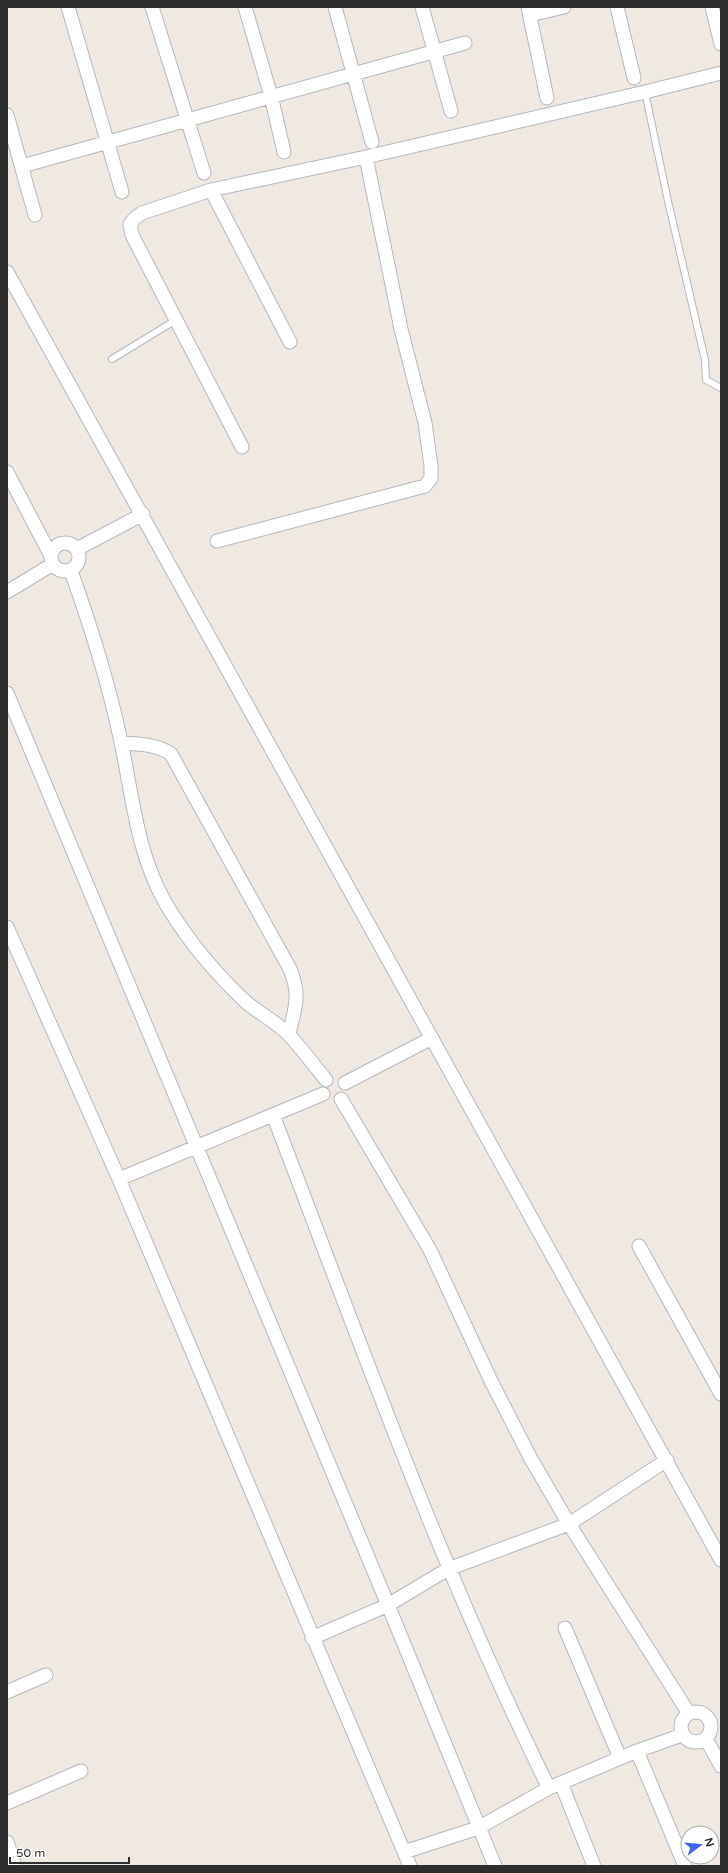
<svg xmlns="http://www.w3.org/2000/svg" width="728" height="1873" font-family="'Varela Round',sans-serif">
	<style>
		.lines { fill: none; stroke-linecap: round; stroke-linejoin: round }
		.lane-casing { stroke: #b4b7c1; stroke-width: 8 }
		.street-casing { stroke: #b4b7c1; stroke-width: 15 }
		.lane { stroke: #fff; stroke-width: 6 }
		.street { stroke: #fff; stroke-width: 13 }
	</style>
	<rect width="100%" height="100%" fill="#efe9e1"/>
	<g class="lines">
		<g class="lane-casing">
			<path id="lane" d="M645 92 668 201 705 360 706 380 721 388
				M112 359 176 320"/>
		</g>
		<g class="street-casing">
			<path id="street" d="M68 7 122 192
				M152 7 204 173
				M245 7 271 96 284 152
				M335 7 372 142
				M422 7 451 111
				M528 7 547 98
				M617 7 634 78
				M712 7 721 44
				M530 15 564 7
				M7 115 35 215
				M22 166 465 43
				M211 190 290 342
				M7 272 721 1560
				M242 447 132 235 130 224 135 218 142 213 211 190 366 157 645 92 721 73
				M7 472 50 554
				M217 541 425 486 431 478V466L425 423 401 329 366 157
				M51 557a14 14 0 1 1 28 0a14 14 0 1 1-28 0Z
				M77 549 143 514
				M71 571C91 627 109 684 121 742 133 798 137 854 166 904 188 941 215 973 246 1002 260 1014 277 1022 289 1035 302 1049 314 1065 326 1080
				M7 592 53 564
				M7 693 388 1605 495 1866
				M121 743C138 744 157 744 171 754L290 969C301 996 295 1008 289 1034
				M7 927 119 1179 410 1866
				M345 1083 432 1038
				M341 1099 430 1250 491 1381 531 1459 569 1524 688 1712
				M273 1115C360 1341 441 1571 549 1788
				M119 1179 323 1094
				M639 1246 721 1394
				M565 1628 620 1758
				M312 1638 388 1605 448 1569 569 1524 667 1460
				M7 1692 46 1675
				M681 1727a15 15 0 1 1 30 0a15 15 0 1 1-30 0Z
				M706 1739 721 1766
				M637 1751 685 1866
				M561 1783 594 1866
				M7 1803 81 1771
				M7 1842 15 1866
				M404 1852 478 1828 549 1788 637 1751 682 1735"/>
		</g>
		<use href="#lane" class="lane"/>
		<use href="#street" class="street"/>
	</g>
	<rect width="728" height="1873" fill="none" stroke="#2e2e2e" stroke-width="16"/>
	<g transform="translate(700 1845) rotate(74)"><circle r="19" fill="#ffffff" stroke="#ababab"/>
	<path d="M0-3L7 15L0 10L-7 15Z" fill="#4264fb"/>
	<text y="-6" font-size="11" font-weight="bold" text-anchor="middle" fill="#2e2e2e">N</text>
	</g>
	<path d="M10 1857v6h119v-6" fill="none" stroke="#2e2e2e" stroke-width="2"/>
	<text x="16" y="1857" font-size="12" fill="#2e2e2e" stroke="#ffffff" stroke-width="3" paint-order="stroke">50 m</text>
</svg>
